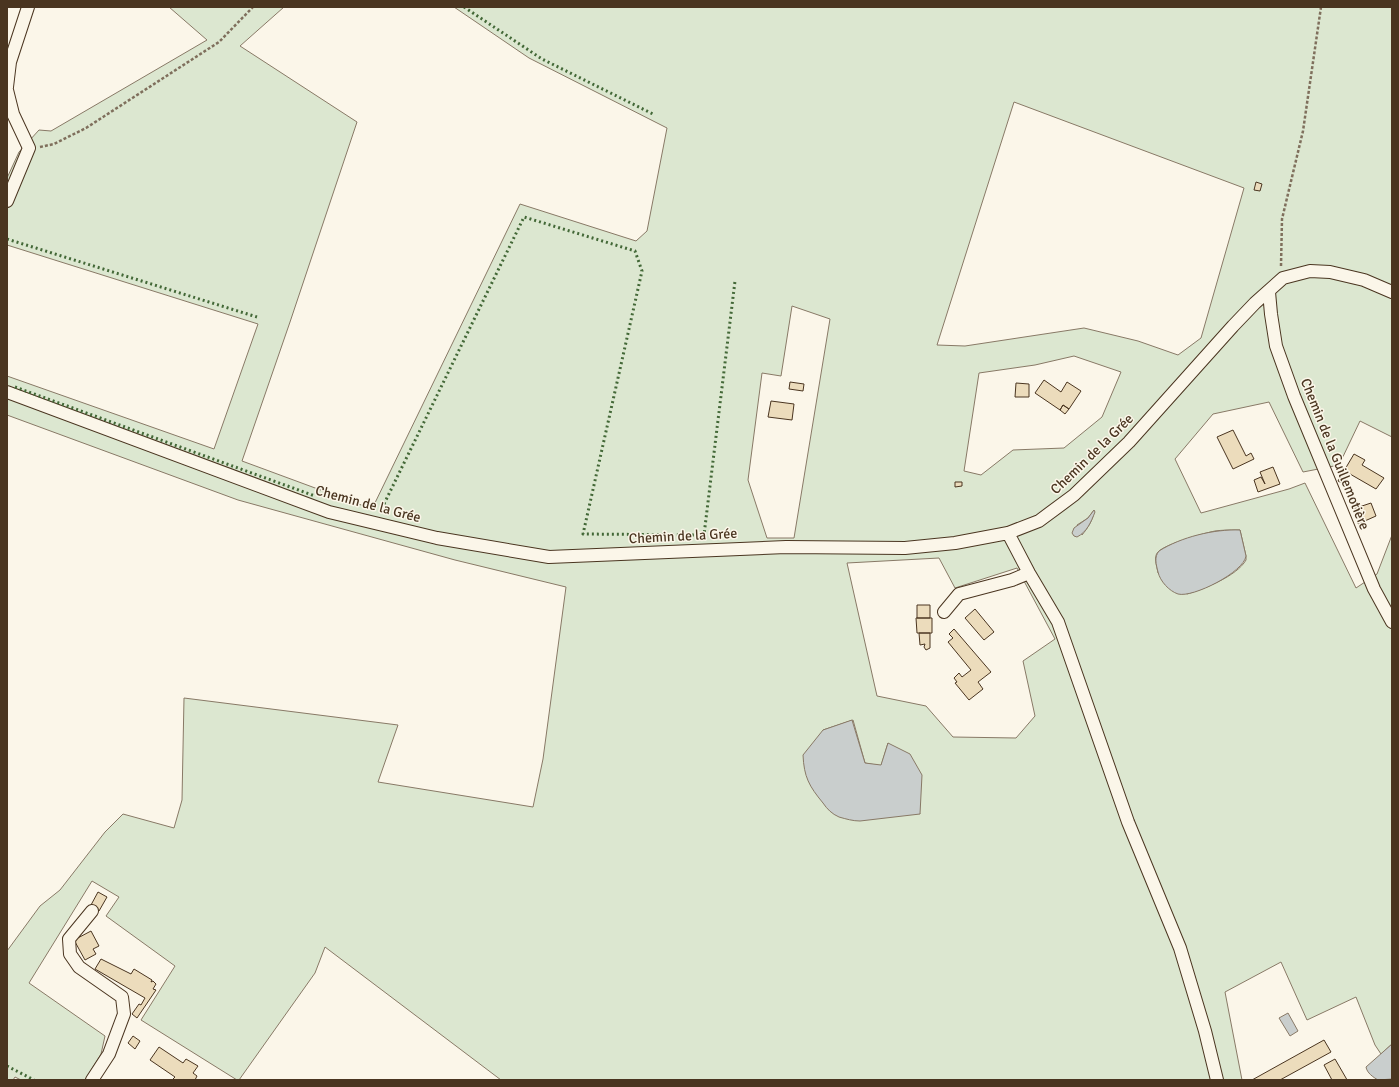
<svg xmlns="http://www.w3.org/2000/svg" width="1399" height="1087" font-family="Signika,sans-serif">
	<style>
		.green { fill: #dce7d0; stroke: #887966; fill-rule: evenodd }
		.water { fill: #c9cecd; stroke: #887966 }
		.building { fill: #ecdcbc; stroke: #4a3520 }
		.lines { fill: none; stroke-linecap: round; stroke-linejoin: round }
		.minor-casing { stroke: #4a3520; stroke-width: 14 }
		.path { stroke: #7f6f5c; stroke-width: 2.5; stroke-dasharray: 3 2; stroke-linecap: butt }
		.minor { stroke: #fbf6e9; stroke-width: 12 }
		.hedge { stroke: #436837; stroke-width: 3; stroke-dasharray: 2 3; stroke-linecap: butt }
		.labels { text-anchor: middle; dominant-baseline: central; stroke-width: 3; stroke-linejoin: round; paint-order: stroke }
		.street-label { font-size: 14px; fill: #4a3520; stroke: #fbf6e9 }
	</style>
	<rect width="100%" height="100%" fill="#fbf6e9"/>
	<path class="green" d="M169 7H284L240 46 357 122 290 322 242 461 372 509 520 204 636 241 647 231 667 128 529 58 454 7H1392V437L1360 421 1339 465 1303 472 1269 402 1213 414 1175 459 1201 513 1289 489 1305 483 1356 588 1377 574 1392 535V1044L1381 1054 1375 1045 1356 997 1307 1020 1281 962 1225 992 1242 1080H501L325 947 315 973 239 1080H237L141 1020 175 966 106 916 119 897 92 881 29 983 105 1036 101 1054 85 1080H21L15 1077 13 1080H7V951L40 906 60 890 105 832 123 814 174 828 182 800 184 698 398 725 378 782 533 807 543 759 566 587 455 560 238 500 7 415V376L214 449 258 324 7 245V178L19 152 39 130 51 131 207 40ZM1014 102 1244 188 1201 338 1178 355 1138 341 1084 328 965 346 937 345ZM792 306 830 319 794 538H767L748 480 762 373 781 376ZM1074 356 1121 372 1102 417 1064 448 1013 450 981 475 964 471 979 373 1035 365ZM1094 510C1094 519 1087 529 1082 535L1077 525 1088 518ZM1237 530H1240L1246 556V560C1237 576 1204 589 1187 594L1158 573C1157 566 1153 557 1158 552 1165 544 1205 533 1215 531 1222 530 1230 530 1237 530ZM939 558 955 588 1017 568 1055 639 1023 661 1035 716 1016 738 953 737 926 706 877 696 847 563ZM853 720 865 763 881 766 888 743 920 814 823 730Z"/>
	<path class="water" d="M1094 510 1095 512C1091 522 1087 532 1077 537L1074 536 1072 533 1074 528 1088 518Z
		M1240 530 1246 556C1244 572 1193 598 1178 594 1169 591 1160 581 1158 572 1156 564 1154 557 1159 551 1181 537 1214 529 1240 530Z
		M852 720 865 763 881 765 888 743 910 754 922 775 920 814 860 821C853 821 846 819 839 817 832 814 827 809 823 803 809 786 804 777 803 755L823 730Z
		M1288 1013 1298 1031 1290 1036 1279 1018Z
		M1392 1044V1079L1378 1080C1373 1077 1367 1073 1366 1067Z"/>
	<path class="building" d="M1256 182 1262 184 1260 191 1254 190Z
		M1044 380 1061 392 1067 382 1081 391 1069 409 1063 405 1060 410 1035 393Z
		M790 382 804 384 803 391 789 389Z
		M1016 383 1029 384V397H1015Z
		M771 401 794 404 792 420 768 417Z
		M1063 405 1069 409 1065 414 1060 410Z
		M1233 430 1246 456 1251 453 1254 459 1233 469 1217 437Z
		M1354 454 1365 460 1362 465 1384 478 1376 489 1350 474 1344 484 1338 481Z
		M1273 467 1280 484 1258 492 1254 480 1261 477 1265 484 1260 472Z
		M955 482H962V486L955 487Z
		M1371 503 1376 516 1358 524 1353 509Z
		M917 605H930V618H917Z
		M975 609 994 632 984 640 965 618Z
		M916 618H932V633H917Z
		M954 629 991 672 978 682 983 689 969 700 955 683 957 682 954 678 959 673 962 677 971 670 948 642 953 638 949 634Z
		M919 633H930V648L926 650 924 647 925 644 920 645Z
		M98 892 107 897 99 911 91 905Z
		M91 931 99 946 93 949 96 954 85 960 74 940Z
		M101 959 131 974 134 969 152 980 151 982 153 981 156 984 153 989 156 990 137 1018 132 1014 139 1004 141 1005 145 998 95 969Z
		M133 1036 140 1041 135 1049 128 1043Z
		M1324 1040 1331 1052 1280 1080H1252Z
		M159 1047 183 1063 186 1059 198 1066 193 1073 197 1076 195 1080H172L175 1077 150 1060Z
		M1335 1059 1346 1078 1347 1080H1332L1324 1065Z"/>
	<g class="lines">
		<g class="minor-casing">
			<path id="minor" d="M7 87 10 62 28 7
				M7 90 13 114 29 148 7 201
				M1269 292 1271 314 1276 346 1294 396 1374 589 1392 622
				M7 392 329 512 437 538 549 557 786 547 905 548 955 543 1008 533 1039 521 1074 495 1129 442 1233 326 1255 303 1283 278 1310 271 1330 272 1364 280 1392 292
				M1008 533 1029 573 1058 622 1128 822 1180 948 1205 1031 1217 1080
				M944 612 959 594 1012 580 1029 573
				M92 911 69 939 70 954 79 967 122 997 124 1014 109 1054 92 1080"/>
		</g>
		<path class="path" d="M40 147 54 144 86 128 219 42 253 7
			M1281 266 1282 219 1303 131 1321 7"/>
		<use href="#minor" class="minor"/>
		<path class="hedge" d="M464 7 542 59 653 114
			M7 239 257 317
			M15 387 315 496
			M384 504 524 217 635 251 642 271 583 534 704 535 735 281
			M7 1066 34 1080"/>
	</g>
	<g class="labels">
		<g class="street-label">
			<text transform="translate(1092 454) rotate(-44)">Chemin de la Grée</text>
			<text transform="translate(1335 454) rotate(68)">Chemin de la Guillemotière</text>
			<text transform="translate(368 504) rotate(15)">Chemin de la Grée</text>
			<text transform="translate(683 536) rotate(-3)">Chemin de la Grée</text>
		</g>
	</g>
	<rect width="1399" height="1087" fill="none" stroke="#4a3520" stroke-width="16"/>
</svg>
